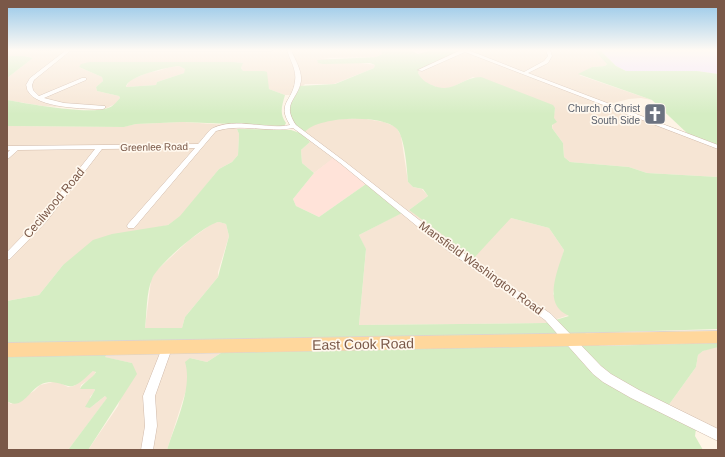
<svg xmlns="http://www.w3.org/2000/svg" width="725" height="457" font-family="Helvetica,sans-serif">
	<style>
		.residential { fill: #f6e5d4 }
		.commercial { fill: #ffe3d9 }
		.education { fill: #f1e2fb }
		.green { fill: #d5edc3; fill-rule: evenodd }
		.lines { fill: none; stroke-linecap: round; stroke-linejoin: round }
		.minor-casing { stroke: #d1baaa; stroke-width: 1 }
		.major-casing { stroke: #dcd4cf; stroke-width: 1 }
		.minor { fill: #fff; fill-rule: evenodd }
		.major { fill: #ffd79c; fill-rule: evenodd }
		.labels { text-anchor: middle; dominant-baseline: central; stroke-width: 3.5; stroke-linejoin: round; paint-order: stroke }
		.far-worship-label { font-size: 10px; fill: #5b616d; stroke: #fff8ee; text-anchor: end }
		.far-street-label { font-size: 10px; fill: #7a5848; stroke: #fff8ee }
		.street-label { font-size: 12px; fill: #7a5848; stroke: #fff8ee }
		.near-street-label { font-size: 14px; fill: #7a5848; stroke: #fff8ee }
	</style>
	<rect width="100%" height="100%" fill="#fef4e6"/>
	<path class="residential" d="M7 50H381L382 54 376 57 322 58 375 65 374 68 334 84H305L294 95H285L269 89 264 71H243L241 68 242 63 234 62H89L79 67 102 77 103 81 96 87 97 91 119 96 120 98 115 104 107 108 94 109 43 106 7 100V78L33 58 24 56H7Z
		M453 50H594L608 63 605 66 592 67 579 75 652 100 641 98 629 99 609 104 718 145V177L647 173 629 167 570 162 564 157 563 143 552 128 555 108 473 77 450 88 441 89 422 81 418 73 419 70 455 54Z
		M179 66 186 69 184 73 157 82 156 85 126 87 130 80 150 72 158 71 170 67Z
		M360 118 384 122 396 127 401 136 408 182 413 187 422 189 428 196 409 210 511 218 549 228 564 250 553 294 569 315 545 323 359 325 366 250 359 235 401 213 334 158 314 173 302 163 301 150 310 142 303 134 310 126 328 120Z
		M183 122 228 125 237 129 239 134 238 155 232 162 219 169 181 216 168 225 155 228 63 265 39 295 7 301V126L123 127 136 124Z
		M219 222 226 224 229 236 218 272V277L185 317 182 328H145L151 280 155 272 188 241 213 223Z
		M713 347H718V431L668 406 696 367 698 355 703 351Z
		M224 351 207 362 190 358 188 384 167 450H88L118 406 132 363 104 357 107 353Z
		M93 371H96L93 377 81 385 80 389H94L95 391 90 397V408L105 396 108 397 68 450H7V401L11 404 34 391 40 385 53 382H58L68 387 74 386Z"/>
	<path class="commercial" d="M333 158 366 184 319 217 296 206 293 199 314 173Z"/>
	<path class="education" d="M600 50H718V74L697 71H626L616 66Z"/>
	<path class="green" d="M381 50H410L418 54 432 50H453L455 53 419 70 418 73C422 80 425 82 432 85 453 95 461 77 481 77L553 105 555 108 554 118 557 122 552 125V128L563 143 564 157 570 162 629 167 647 173 718 177V329L585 333 600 346 718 343V347L703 351 698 355 696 367 668 406 696 429 695 436 703 450H167C175 424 193 388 185 362L190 358 207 362 224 351 7 346V301L39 295 63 265 93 240 112 234 168 225 180 216 219 169 232 162 238 155 239 134 237 129 291 130 303 134 310 142 301 150 302 163 314 173 293 199 296 206 319 217 366 184 402 213 359 235 366 249 359 325 545 323 569 316C566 314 563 313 561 311 545 297 559 267 564 250L549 228 511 218 474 258 409 210 428 196 423 189 413 187 408 182C407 169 405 136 396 128 382 114 317 116 305 132 282 117 287 107 299 86L335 84 374 68 375 65 370 63 323 64 318 63 317 60 376 57 382 54ZM219 222 226 224 229 236 218 277 185 317 182 328H145C147 313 146 293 152 279 156 266 206 223 219 222Z
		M594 50H600L616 66 626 71H697L718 74V145L688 134 652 100 578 74 592 67 605 66 607 64Z
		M7 56H24L33 58 7 78Z
		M89 62H234L243 63 241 68 243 71H264L267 72 269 89 285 95C282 106 279 113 286 123L285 125 281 126 183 122 136 124 124 127 7 126V100C30 104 88 115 108 108 114 106 116 102 120 98L119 96 97 91 96 87 103 81 102 77 79 67 81 64ZM179 66 185 69 184 73 157 82 156 85 126 87C127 76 168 67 179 66Z
		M107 353 105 357 132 363 137 374 88 450H68L107 398 105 396 90 408 85 407 95 390 94 389H80C83 382 92 379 96 372L93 371C87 376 80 384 73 386 64 388 54 377 40 385 29 391 21 411 7 401V355Z"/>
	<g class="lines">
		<g class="minor-casing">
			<path id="minor" d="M37 50H273L271 51H70L34 80 32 85 33 90 39 96 82 78H86V80L44 98 64 103 105 106V108L103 109C86 109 36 108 28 91 27 91 27 86 26 85L30 78 65 51Z
				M287 50H291C295 60 302 70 301 81 298 100 281 103 296 125L344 161 446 241 551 314 601 366 611 374 639 390 718 429V441L631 398 603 382 593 374 545 320 440 245 340 163 293 128C267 133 241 123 216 131L134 228H128L127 226 128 224 195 148 102 149 46 222 10 259 7 260V252L40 218 95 149 18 150 9 158 7 159V153L10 150H7V146L198 144C203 139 208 131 213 128 236 117 266 130 290 125 276 103 293 101 295 81 297 71 290 60 287 50Z
				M461 50H468L524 72 544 61 548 56 546 50H550L552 56 548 63 528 73 718 145V149L465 52 422 71 418 70Z
				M167 343 171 345 172 348 155 396 157 426 153 450H141L145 426 143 396 162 348 163 345Z"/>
		</g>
		<g class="major-casing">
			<path id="major" d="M718 331V343L7 357V343Z"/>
		</g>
		<use href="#minor" class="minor"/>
		<use href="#major" class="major"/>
	</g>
	<linearGradient id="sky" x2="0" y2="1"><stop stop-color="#95c7e9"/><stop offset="0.44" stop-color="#fffaf4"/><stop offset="1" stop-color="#fffaf4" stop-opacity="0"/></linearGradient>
	<rect width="725" height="114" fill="url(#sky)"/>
	<defs>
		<g id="church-square" transform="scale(1.15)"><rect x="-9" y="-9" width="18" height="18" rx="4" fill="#6b7280" stroke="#fff8ee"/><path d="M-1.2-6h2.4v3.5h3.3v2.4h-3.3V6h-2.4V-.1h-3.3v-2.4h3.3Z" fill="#fff"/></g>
	</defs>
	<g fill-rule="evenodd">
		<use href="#church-square" x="655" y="114"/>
	</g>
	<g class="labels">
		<g class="far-worship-label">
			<text x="640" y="108">Church of Christ<tspan x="640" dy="12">South Side</tspan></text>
		</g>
		<g class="far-street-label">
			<text transform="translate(154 147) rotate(-1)">Greenlee Road</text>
		</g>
		<g class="street-label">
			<text transform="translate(54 203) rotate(-50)">Cecilwood Road</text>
			<text transform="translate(481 268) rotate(36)">Mansfield Washington Road</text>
		</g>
		<g class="near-street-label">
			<text transform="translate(363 344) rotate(-1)">East Cook Road</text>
		</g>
	</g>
	<rect width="725" height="457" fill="none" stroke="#7a5848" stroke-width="16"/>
</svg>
